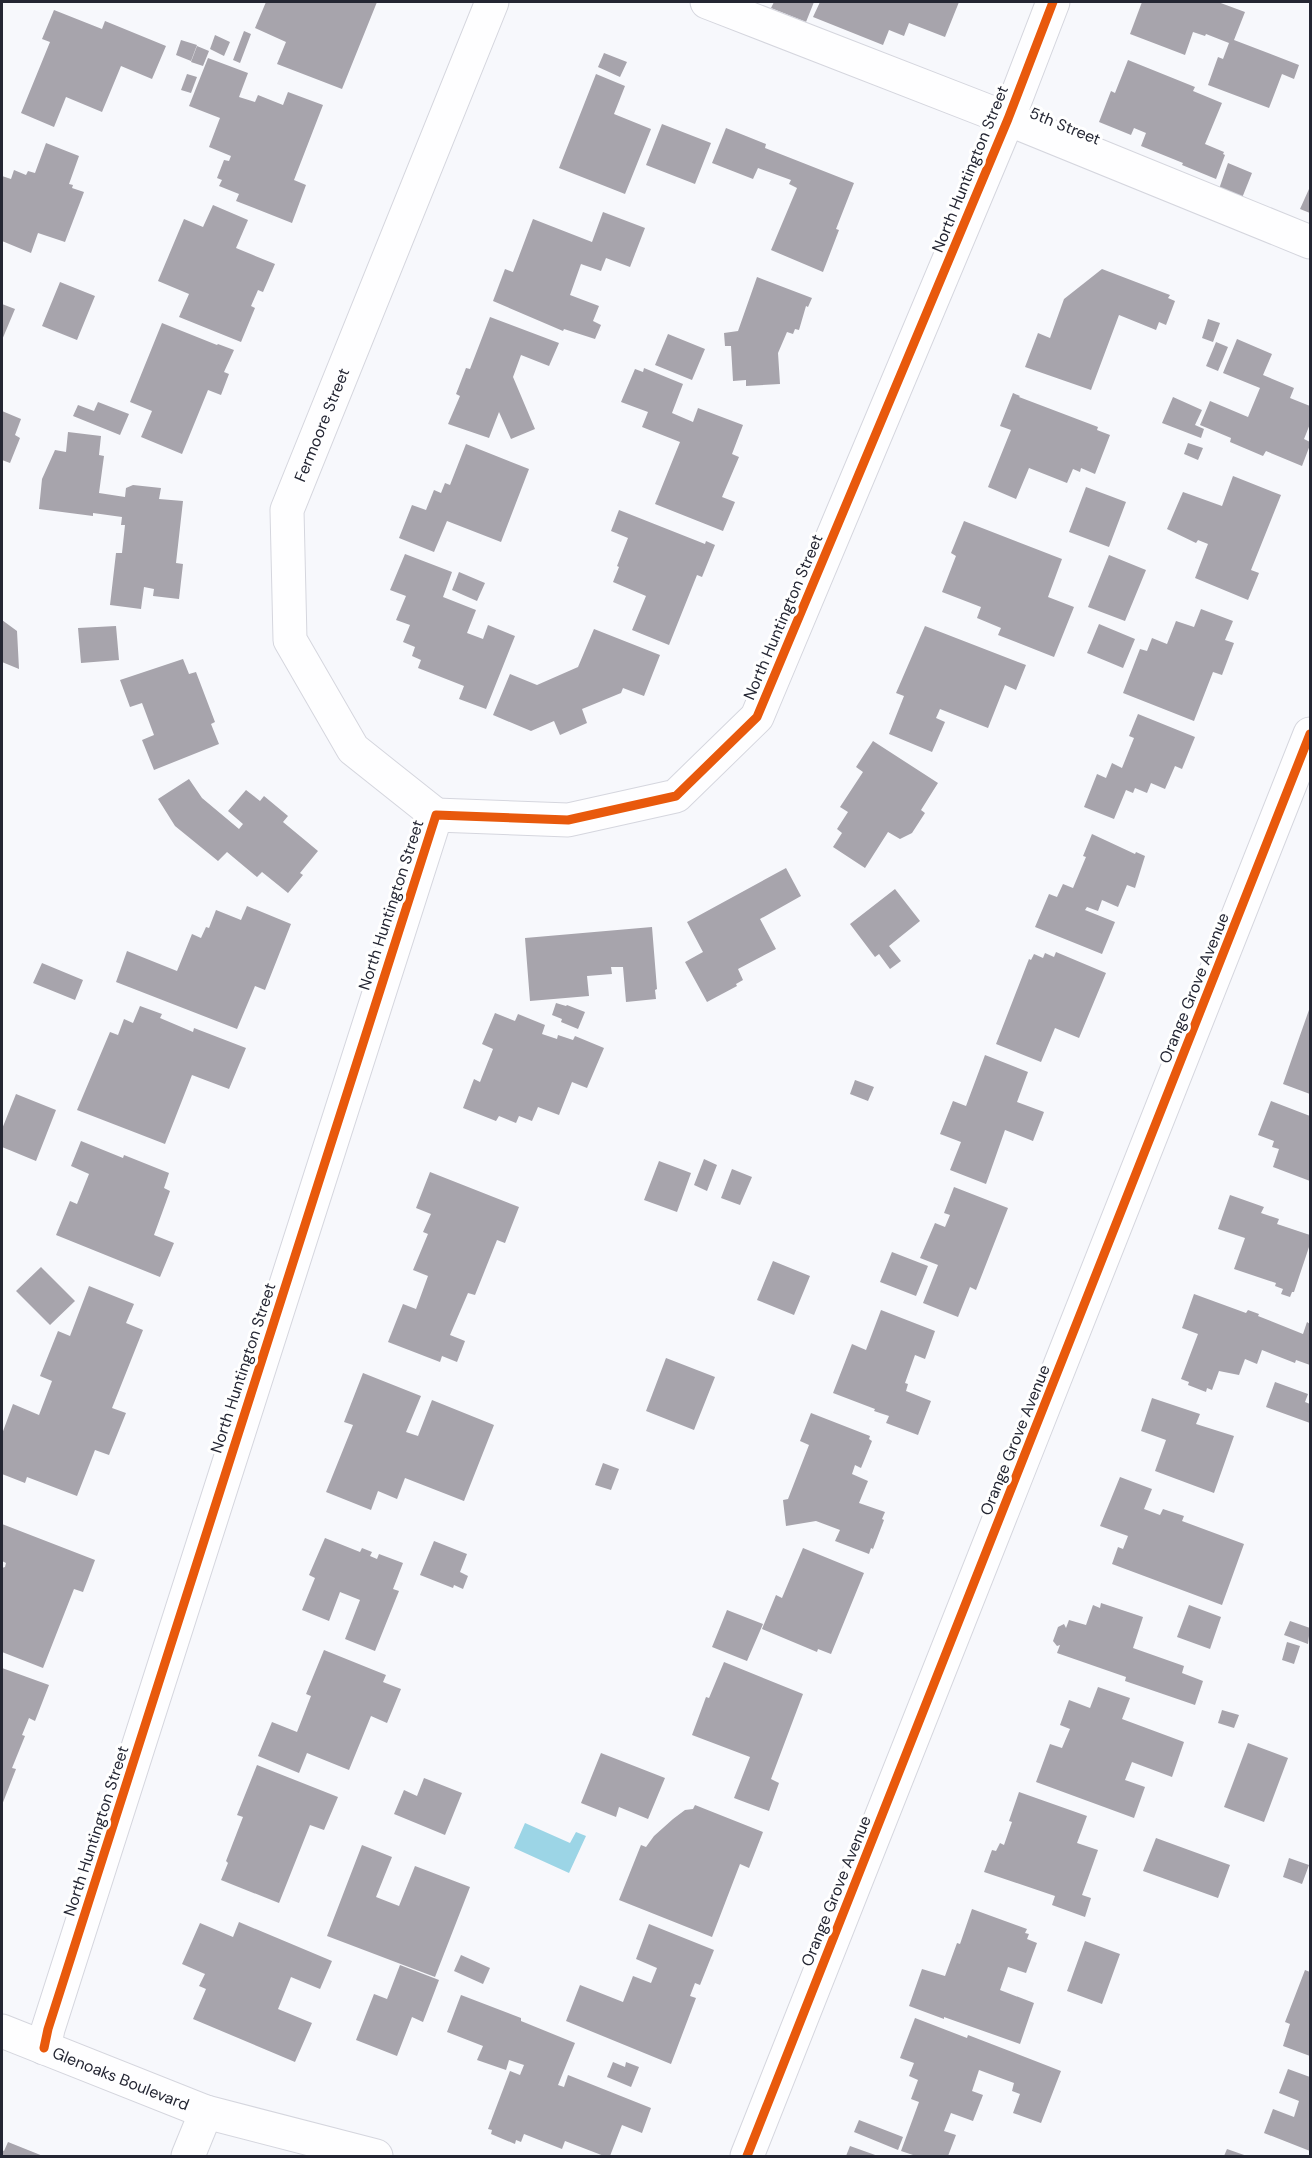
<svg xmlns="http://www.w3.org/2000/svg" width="1312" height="2158" font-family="'DM Sans',sans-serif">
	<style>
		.water { fill: #9cd5e6 }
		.building { fill: #a7a4ac }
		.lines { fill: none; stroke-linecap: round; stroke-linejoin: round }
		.street-casing { stroke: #d5d6de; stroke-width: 35 }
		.secondary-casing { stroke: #d5d6de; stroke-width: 35 }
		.street { stroke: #fefeff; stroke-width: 33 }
		.secondary { stroke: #fefeff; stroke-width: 33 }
		.cycleway-casing { stroke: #fff; stroke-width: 13 }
		.cycleway { stroke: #e8590c; stroke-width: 9 }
		.labels { text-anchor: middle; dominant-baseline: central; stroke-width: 6; stroke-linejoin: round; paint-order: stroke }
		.street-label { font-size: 16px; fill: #242633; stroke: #fff }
	</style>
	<rect width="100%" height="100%" fill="#f7f8fc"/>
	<path class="water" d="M525 1823 570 1843 576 1832 586 1836 569 1873 514 1848Z"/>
	<path class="building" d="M266 2H377L342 89 277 64 286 42 255 28Z
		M774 2H814L806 22 771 8Z
		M820 2H959L945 37 909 23 904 36 889 30 883 45 813 17Z
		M1142 2H1218L1245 12 1234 40 1299 65 1294 79 1282 74 1269 108 1208 85 1218 57 1223 59 1229 43 1206 34 1205 36 1193 32 1185 55 1130 34Z
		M54 10 102 29 105 21 166 46 152 79 121 66 102 112 66 97 54 127 21 113 50 42 42 39Z
		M244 31 251 34 240 63 233 60Z
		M215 35 230 42 224 56 210 49Z
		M181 40 197 45 191 61 176 55Z
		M197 46 209 51 203 66 191 62Z
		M604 53 627 62 620 77 598 67Z
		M208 58 248 73 239 97 255 102 258 95 283 105 288 92 323 105 294 180 306 185 292 223 236 201 239 194 219 186 222 180 217 178 224 160 229 161 231 156 209 147 220 118 189 106Z
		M1128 60 1195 87 1193 91 1222 103 1205 144 1224 152 1223 154 1225 155 1216 179 1182 165 1183 163 1141 146 1146 133 1134 128 1131 135 1099 122 1111 91 1115 93Z
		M187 74 197 77 191 93 181 90Z
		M596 74 625 86 614 114 651 129 625 194 559 168Z
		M662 124 711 143 695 184 646 165Z
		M726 128 766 144 765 148 854 183 836 229 839 230 823 272 771 250 797 188 789 184 791 180 758 168 753 179 712 163Z
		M46 143 79 156 69 184 73 185 72 188 84 192 65 242 38 233 31 253 2 241V176L11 179 14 170 26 175 28 171 35 173Z
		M1228 163 1252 173 1242 198 1219 189Z
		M1309 189H1310V213L1300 209Z
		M213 205 248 220 236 248 275 264 263 292 258 290 251 306 255 308 241 342 179 317 189 294 158 281 184 219 203 227Z
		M603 212 645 228 630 267 606 258 601 271 581 264 570 295 599 306 593 321 601 325 595 339 564 329 563 331 493 301 505 269 513 272 533 219 592 242Z
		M1102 269 1170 295 1168 298 1175 301 1166 325 1159 322 1156 330 1119 315 1091 390 1025 367 1038 333 1050 338 1064 299Z
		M757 277 812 298 808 307 806 306 799 330 795 329 793 334 787 332 778 353 780 384 746 386V380L733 381 731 346H725L724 333 738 331Z
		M60 282 95 296 77 340 42 326Z
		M2 304 15 309 2 340Z
		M490 317 559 343 549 366 521 355 513 377 535 429 511 439 499 412 489 438 448 424 460 396 456 394 466 368 470 369Z
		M1208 319 1220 323 1213 342 1202 338Z
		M162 323 217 345 218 344 234 350 224 372 229 374 221 395 208 390 182 454 141 437 152 411 130 402Z
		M668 334 705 349 692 380 655 365Z
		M1237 339 1272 354 1263 375 1294 388 1290 398 1310 406V424L1304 439 1310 442V445L1302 466 1266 451 1263 456 1230 442 1231 438 1200 425 1210 401 1248 417 1260 388 1223 373Z
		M1216 342 1228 347 1218 371 1206 366Z
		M644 368 683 384 672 413 693 422 698 408 743 425 732 454 739 457 722 497 735 502 723 531 655 504 680 442 642 427 648 412 621 402 635 369 643 372Z
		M1013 393 1020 396 1019 397 1098 427 1097 430 1110 435 1095 474 1081 468 1080 472 1073 469 1067 483 1029 468 1016 499 988 487 1011 430 1000 426Z
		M1173 397 1202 410 1195 425 1204 429 1201 438 1162 423Z
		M98 402 129 414 120 435 73 416 78 405 94 411Z
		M2 411 21 419 15 435 20 438 10 463 2 460Z
		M68 432 101 436 99 455 104 456 99 493 125 497 126 488 133 485 161 488 159 499 183 501 176 563 183 564 179 599 153 596 154 589 144 587 141 609 110 605 116 553H122L125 525H121L122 517 93 513V516L39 509 42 479 55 450 66 452Z
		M1188 443 1203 448 1198 460 1184 454Z
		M466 444 529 469 501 542 447 521 434 552 399 538 412 505 426 510 434 490 441 493 445 483 450 485Z
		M1233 476 1281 495 1251 570 1259 573 1248 600 1195 578 1208 544 1198 540 1196 543 1167 529 1183 492 1222 506Z
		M1086 487 1126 502 1109 547 1069 532Z
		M619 510 705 544 706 541 715 545 702 577 697 575 669 645 632 630 646 596 613 582 619 567 617 566 628 538 611 531Z
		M964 521 1062 559 1048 597 1074 607 1054 657 998 635 1001 628 977 618 981 607 942 592 956 556 951 553Z
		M405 554 452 572 443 597 476 610 467 633 483 639 488 625 515 636 486 709 459 699 464 686 418 668 421 660 412 656 415 647 403 642 410 625 396 620 406 596 390 590Z
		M1109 555 1146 570 1125 621 1088 607Z
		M459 572 485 583 477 601 452 590Z
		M1201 609 1233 621 1225 640 1234 643 1222 675 1213 672 1194 721 1123 693 1140 649 1147 651 1152 638 1167 644 1176 621 1194 627Z
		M2 620 17 631 19 669 2 662Z
		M1099 624 1135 639 1123 668 1087 653Z
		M116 626 119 660 81 663 78 628Z
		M925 626 1026 665 1016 690 1005 685 988 728 940 709 936 718 945 722 932 752 889 734 904 696 896 693Z
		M594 629 660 655 644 696 623 688 621 693 582 709 587 723 560 735 554 721 531 731 493 715 510 674 537 685 578 667Z
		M183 659 189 674 196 672 215 722 211 724 219 744 154 770 142 740 154 735 142 703 130 707 120 680Z
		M1138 714 1195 737 1182 769 1175 766 1165 789 1151 783 1147 793 1135 788 1133 793 1126 790 1114 819 1084 807 1097 774 1106 778 1112 763 1122 768 1134 738 1129 736Z
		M873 741 938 783 921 810 925 813 912 833 900 839 888 832 865 868 833 847 842 833 837 829 848 812 840 807 863 772 856 767Z
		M189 779 202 798 239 829 243 824 228 811 246 790 260 801 264 796 288 816 283 822 318 851 300 873 303 875 288 893 262 872 257 877 227 852 218 861 175 826 158 799Z
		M1092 834 1135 854 1136 852 1145 856 1135 888 1127 885 1118 907 1102 900 1098 911 1087 907 1085 910 1115 922 1102 954 1035 927 1049 894 1057 897 1063 884 1073 888 1086 857 1083 856Z
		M786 868 801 896 760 919 776 949 738 969 743 980 736 984 737 986 707 1002 685 962 703 952 687 922Z
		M895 889 920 921 889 946 901 961 890 969 879 954 875 957 850 924Z
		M247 906 291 924 265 990 255 986 237 1029 116 982 127 951 177 971 192 934 201 938 206 927 209 928 216 910 241 920Z
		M652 927 657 989 655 990 656 999 626 1002 623 967H611L612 974 587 976 589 996 530 1001 525 938Z
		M1056 952 1106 973 1079 1038 1055 1028 1041 1062 996 1044 1029 959 1031 960 1034 954 1043 958 1045 953 1054 957Z
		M42 963 83 980 75 1000 33 983Z
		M556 1003 566 1006 567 1005 585 1012 578 1029 561 1022 562 1019 552 1015Z
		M140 1006 162 1014 160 1018 193 1032 194 1028 246 1048 229 1089 192 1075 165 1144 77 1110 110 1032 118 1035 124 1019 133 1023Z
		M1310 1007V1094L1283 1084Z
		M495 1013 515 1021 518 1014 545 1025 542 1034 557 1039 558 1035 573 1040 575 1036 604 1048 587 1088 572 1082 559 1115 538 1107 532 1121 519 1116 516 1123 499 1116 496 1121 463 1108 474 1079 480 1082 493 1049 482 1044Z
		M985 1055 1028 1072 1017 1102 1044 1112 1033 1141 1005 1130 986 1184 950 1170 961 1142 940 1134 953 1101 966 1106Z
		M855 1080 874 1087 868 1101 850 1094Z
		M16 1094 56 1110 36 1161 2 1147V1129Z
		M1271 1101 1310 1116V1181L1273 1167 1279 1149 1272 1147 1274 1141 1258 1135Z
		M81 1141 123 1158 124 1155 169 1173 164 1188 170 1191 154 1235 174 1243 160 1277 56 1235 70 1201 77 1204 89 1174 71 1166Z
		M704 1159 717 1165 707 1191 694 1185Z
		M659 1161 691 1173 677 1212 644 1200Z
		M732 1169 752 1177 740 1205 721 1198Z
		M430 1172 519 1207 505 1243 497 1240 475 1295 468 1293 450 1335 465 1341 457 1362 442 1356 440 1362 388 1342 403 1304 416 1309 428 1276 413 1270 428 1234 423 1232 431 1214 416 1208Z
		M954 1187 1008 1208 976 1290 970 1287 958 1317 923 1303 938 1265 920 1258 935 1223 945 1227 950 1215 944 1213Z
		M1230 1195 1264 1207 1261 1213 1279 1219 1277 1224 1310 1235V1244L1294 1292H1292L1290 1297 1281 1294 1283 1289 1275 1286 1276 1283 1234 1269 1245 1238 1218 1229Z
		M892 1252 928 1266 916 1296 880 1282Z
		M773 1261 810 1276 794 1315 757 1300Z
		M41 1267 75 1301 50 1325 16 1291Z
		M89 1286 134 1304 126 1323 143 1330 112 1408 126 1413 109 1455 95 1450 77 1496 27 1477 25 1483 2 1474V1434L13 1404 39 1415 52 1381 40 1376 58 1331 70 1336Z
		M1194 1294 1246 1313 1248 1310 1259 1314 1258 1316 1303 1334 1307 1322 1310 1324V1365L1296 1360 1295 1363 1262 1350 1257 1364 1245 1359 1239 1375 1219 1371 1212 1390 1207 1388 1206 1392 1188 1385 1189 1382 1181 1379 1198 1334 1182 1328Z
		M881 1310 935 1331 925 1359 915 1355 905 1383 908 1384 906 1391 931 1401 918 1435 886 1423 889 1416 874 1411 875 1409 833 1393 852 1344 866 1350Z
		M666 1358 715 1377 694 1430 646 1411Z
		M363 1373 421 1396 406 1432 418 1436 432 1400 494 1425 464 1501 405 1478 397 1499 378 1491 371 1510 326 1492 353 1425 344 1422Z
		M1275 1382 1308 1394 1305 1402 1310 1404V1423L1266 1407Z
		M1152 1398 1200 1414 1196 1424 1234 1436 1214 1493 1155 1471 1166 1440 1141 1431Z
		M811 1413 870 1436 869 1439 872 1441 861 1468 855 1465 852 1474 868 1481 859 1503 885 1512 882 1519 884 1520 873 1549 871 1548 869 1554 835 1541 840 1530 816 1521 786 1526 783 1500 788 1499 809 1445 800 1441Z
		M603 1463 619 1469 611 1490 595 1485Z
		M1120 1477 1152 1489 1144 1509 1160 1515 1163 1509 1184 1516 1182 1521 1244 1544 1222 1605 1112 1564 1118 1547 1123 1549 1128 1536 1100 1526Z
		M2 1524 95 1560 83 1592 74 1589 43 1668 2 1652V1568L5 1567 6 1563 2 1561Z
		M325 1538 360 1552 362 1548 372 1552 370 1556 377 1559 379 1554 403 1563 393 1589 399 1591 375 1651 345 1639 360 1600 340 1592 329 1621 302 1610 315 1578 309 1575Z
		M434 1541 467 1554 460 1572 468 1576 463 1589 454 1585 453 1588 420 1575Z
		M803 1548 864 1573 831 1654 818 1649 817 1652 762 1629 776 1595 782 1598Z
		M1101 1603 1143 1617 1133 1648 1184 1666 1182 1673 1203 1681 1195 1705 1125 1681 1126 1677 1057 1653 1060 1645 1057 1646 1053 1641 1058 1627 1064 1624 1066 1628 1069 1620 1086 1625 1093 1605 1100 1608Z
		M1189 1605 1221 1617 1210 1649 1177 1637Z
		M727 1610 763 1624 747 1661 712 1647Z
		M1290 1621 1310 1628 1308 1644 1284 1635Z
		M1287 1642 1300 1646 1294 1664 1282 1660Z
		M324 1650 386 1675 383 1682 401 1689 387 1723 371 1716 349 1770 307 1753 299 1773 258 1756 272 1722 297 1732 311 1696 306 1694Z
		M724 1662 803 1694 771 1779 779 1783 769 1811 734 1798 750 1757 692 1735 706 1697 709 1698Z
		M2 1668 49 1685 35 1721 29 1718 22 1735 25 1736 12 1768 16 1769 2 1805Z
		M1098 1687 1130 1698 1122 1719 1184 1742 1172 1777 1132 1762 1125 1780 1145 1787 1134 1818 1036 1782 1050 1744 1062 1748 1070 1729 1060 1725 1069 1700 1090 1708Z
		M1222 1710 1239 1715 1234 1728 1218 1723Z
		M1248 1743 1288 1758 1264 1822 1224 1807Z
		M601 1753 665 1778 648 1819 619 1807 616 1817 581 1803Z
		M257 1765 338 1797 324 1830 310 1825 279 1903 221 1880 228 1863 226 1861 243 1817 237 1815Z
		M424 1778 462 1793 445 1835 394 1814 404 1790 417 1796Z
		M1019 1792 1087 1816 1077 1843 1098 1850 1082 1895 1091 1898 1085 1917 1052 1905 1055 1896 984 1872 992 1850 996 1851 1000 1843 1004 1845 1012 1822 1009 1821Z
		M695 1805 763 1832 749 1868 740 1864 712 1937 619 1900 641 1845 646 1847 654 1836 673 1819 685 1810 693 1809Z
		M1156 1838 1230 1865 1218 1898 1143 1871Z
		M362 1845 392 1857 376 1897 399 1906 415 1866 470 1887 435 1977 327 1936Z
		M1289 1858 1309 1865 1302 1884 1283 1877Z
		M972 1909 1027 1929 1025 1933 1029 1934 1027 1939 1037 1943 1026 1973 1008 1967 1000 1990 1034 2003 1020 2044 944 2017V2019L909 2006 922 1969 945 1976 957 1943 960 1944Z
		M239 1922 332 1961 320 1989 291 1977 278 2009 312 2023 295 2062 193 2019 206 1989 199 1986 205 1974 182 1964 200 1923 233 1937Z
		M649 1924 714 1950 700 1985 695 1983 690 1996 696 1998 671 2064 566 2021 580 1985 623 2002 633 1976 651 1983 657 1968 636 1959Z
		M1085 1941 1120 1954 1102 2004 1067 1991Z
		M461 1955 490 1968 483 1984 454 1971Z
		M400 1965 439 1980 423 2022 412 2017 397 2056 356 2040 374 1994 387 1999Z
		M1305 1970 1310 1972V2056L1283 2046 1290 2024 1285 2022Z
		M461 1995 521 2018V2021L575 2043 558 2085 564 2087 568 2075 651 2108 642 2133 622 2125 610 2156H604L565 2141 562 2149 524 2134 521 2142 516 2140 515 2144 491 2134 492 2130 488 2129 510 2071 520 2075 524 2065 509 2060 506 2070 477 2060 483 2046 447 2032Z
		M915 2018 967 2038 968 2035 1061 2071 1041 2123 1013 2113 1020 2094 1012 2091 1014 2083 979 2070 972 2091 983 2095 973 2121 951 2113 944 2131 956 2135 948 2156H916L901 2151 919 2102 911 2099 918 2080 909 2076 914 2063 900 2058Z
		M613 2062 625 2067 626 2062 639 2067 631 2087 607 2077Z
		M1288 2069 1310 2077V2151L1264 2133 1273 2109 1294 2117 1299 2101 1279 2093Z
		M859 2120 903 2137 898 2150 854 2132Z
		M8 2142 43 2156H2V2150L4 2151Z
		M850 2146 878 2156H846Z
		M1227 2149 1247 2156H1224Z"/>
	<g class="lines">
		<g class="street-casing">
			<g id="street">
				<path id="s1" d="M436 815 353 749 290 640 287 510 492 2"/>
				<path d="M44 2048 48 2029 436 815 568 820 676 796 757 717 1008 119 1053 2"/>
				<path d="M188 2156 206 2112"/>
			</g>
		</g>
		<g class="secondary-casing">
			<g id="secondary">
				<path d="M707 2 1008 119 1310 242"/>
				<path id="s2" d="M2 2031 206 2112 376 2156"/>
				<path d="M747 2156 1310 734"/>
			</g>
		</g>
		<use href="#street" class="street"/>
		<use href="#secondary" class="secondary"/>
		<g class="cycleway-casing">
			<path id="cycleway" d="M44 2048 48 2029 436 815 568 820 676 796 757 717 1008 119 1053 2
				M747 2156 1310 734"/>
		</g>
		<use href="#cycleway" class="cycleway"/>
	</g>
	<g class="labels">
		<g class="street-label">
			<text transform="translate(1065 126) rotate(22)">5th Street</text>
			<text transform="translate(970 169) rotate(-68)">North Huntington Street</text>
			<text stroke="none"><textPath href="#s1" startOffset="454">Fermoore Street</textPath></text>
			<text transform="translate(783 617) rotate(-67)">North Huntington Street</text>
			<text transform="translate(391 905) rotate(-72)">North Huntington Street</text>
			<text transform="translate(1194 988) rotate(-68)">Orange Grove Avenue</text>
			<text transform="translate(243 1368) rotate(-72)">North Huntington Street</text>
			<text transform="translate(1015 1440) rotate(-68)">Orange Grove Avenue</text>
			<text transform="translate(96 1831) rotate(-72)">North Huntington Street</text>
			<text transform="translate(836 1891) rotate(-68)">Orange Grove Avenue</text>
			<text stroke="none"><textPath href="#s2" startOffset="128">Glenoaks Boulevard</textPath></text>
		</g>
	</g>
	<rect width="1312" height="2158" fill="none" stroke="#242633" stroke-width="6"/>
</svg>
